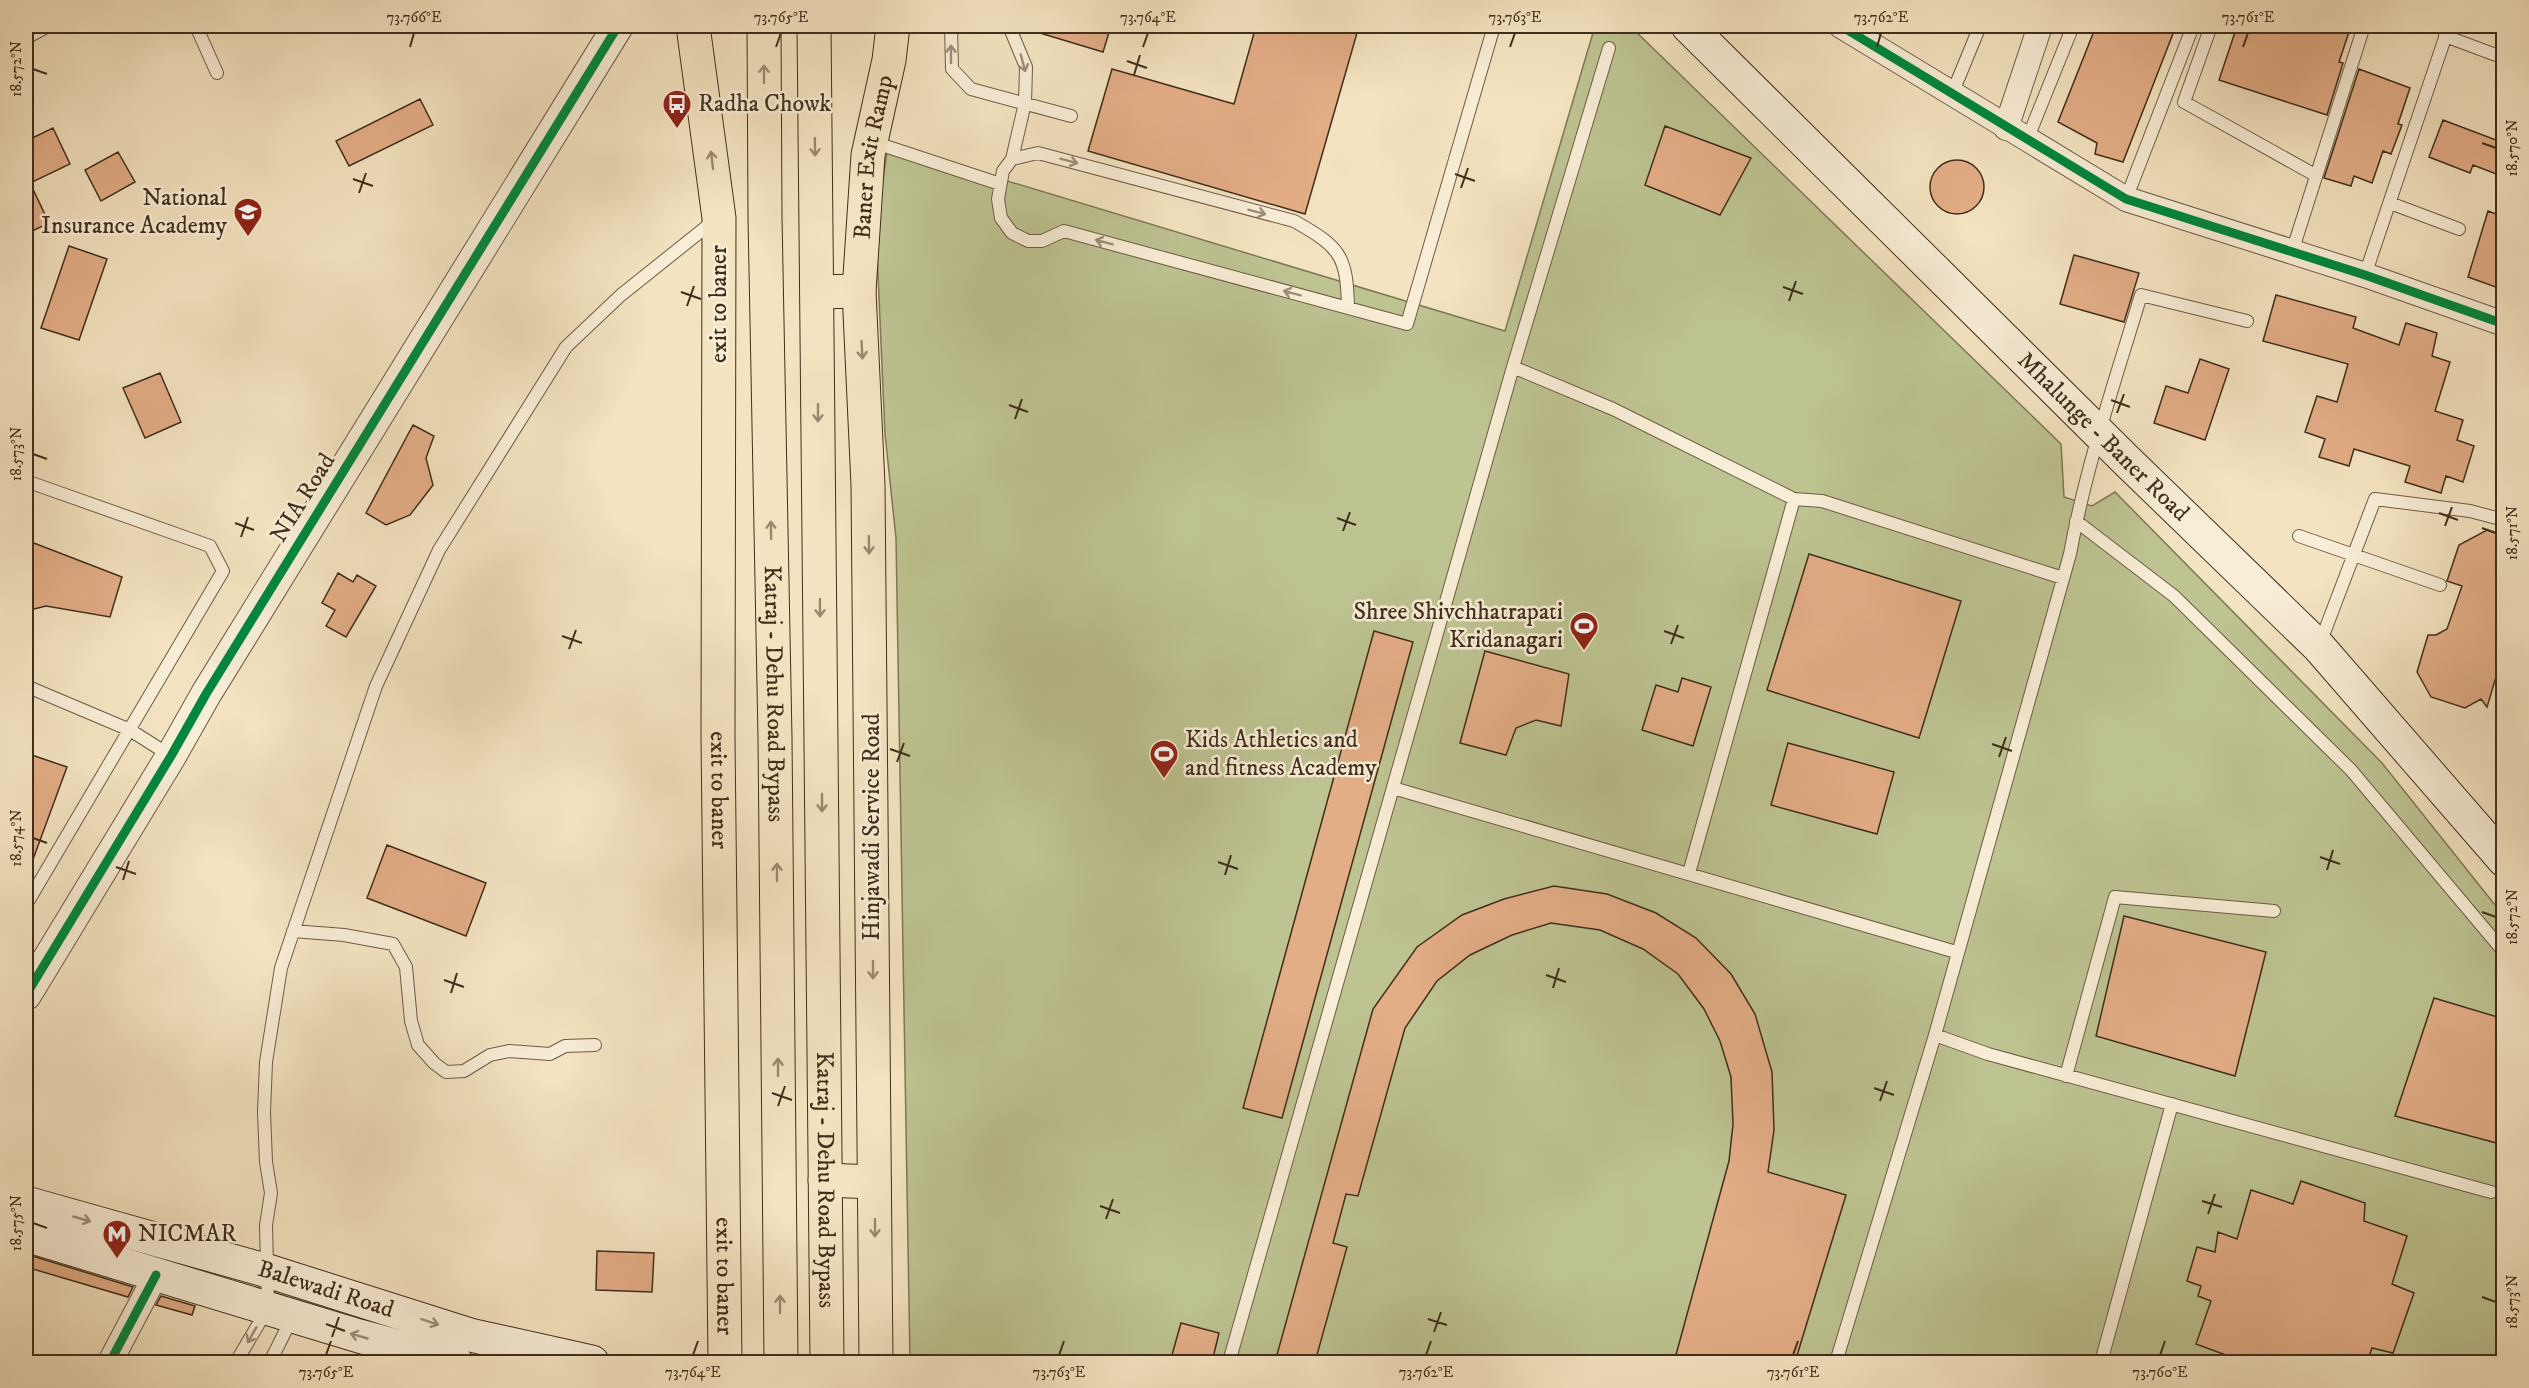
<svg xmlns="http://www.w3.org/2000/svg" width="2529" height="1388" font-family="'IM FELL DW Pica',serif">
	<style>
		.pitch { fill: #bdc391; stroke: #7e7856; stroke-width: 1.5 }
		.building { fill: #e3ad86; stroke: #402e1c; stroke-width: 1.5 }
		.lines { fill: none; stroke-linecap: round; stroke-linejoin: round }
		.service-casing { stroke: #6d5b45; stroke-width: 14 }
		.minor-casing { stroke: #6d5b45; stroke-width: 26 }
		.tertiary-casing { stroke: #6d5b45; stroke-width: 32 }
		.secondary-casing { stroke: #402e1c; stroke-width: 35 }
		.primary-casing { stroke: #402e1c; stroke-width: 35 }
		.trunk-casing { stroke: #402e1c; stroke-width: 35 }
		.service { stroke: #f8edd6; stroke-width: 12 }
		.minor { stroke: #f8edd6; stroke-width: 24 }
		.tertiary { stroke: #f8edd6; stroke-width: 30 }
		.secondary { stroke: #f8edd6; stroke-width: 33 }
		.primary { stroke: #f4e3c0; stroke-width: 33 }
		.trunk { stroke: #f4e3c0; stroke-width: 33 }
		.cycleway-casing { stroke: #f8edd6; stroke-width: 13 }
		.cycleway { stroke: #00873e; stroke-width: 9 }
		.oneway { stroke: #9c8e79 }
		.oneway2 { stroke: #9a886e }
		.ticks { fill: none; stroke: #402e1c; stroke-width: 2 }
		.labels { text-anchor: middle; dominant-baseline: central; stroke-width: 5; stroke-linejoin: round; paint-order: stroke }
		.poi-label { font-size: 24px; fill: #402e1c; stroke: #f8edd6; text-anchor: start }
		.street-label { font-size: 24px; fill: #402e1c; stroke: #f8edd6 }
		.neatline { fill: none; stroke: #402e1c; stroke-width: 2 }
		.ticks-label { font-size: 15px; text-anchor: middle; fill: #402e1c }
	</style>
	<rect width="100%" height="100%" fill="#f4e3c0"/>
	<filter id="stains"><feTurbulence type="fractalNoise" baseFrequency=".00333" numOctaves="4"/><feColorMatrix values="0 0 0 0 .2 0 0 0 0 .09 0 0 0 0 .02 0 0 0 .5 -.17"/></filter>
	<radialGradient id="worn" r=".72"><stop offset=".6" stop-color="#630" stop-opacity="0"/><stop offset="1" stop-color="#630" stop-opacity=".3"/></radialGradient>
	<path class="pitch" d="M1595 26H1630L2061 444 2064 497 2092 506 2115 492 2382 763 2503 915V1362H910L896 538 885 434 876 229 888 145 1505 331Z"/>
	<path class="building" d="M1031 26H1111L1103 52 1030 30Z
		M1256 26H1359L1305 214 1088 151 1112 69 1234 104Z
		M2096 26H2176L2123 162 2095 154 2097 143 2058 122Z
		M2237 26H2351L2339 62 2343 63 2327 115 2219 80Z
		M2359 69 2410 88 2398 124 2402 125 2391 154 2383 151 2372 183 2354 176 2351 186 2324 178Z
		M420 99 433 125 349 166 336 141Z
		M2443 120 2504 143V177L2473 165 2470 173 2429 157Z
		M1665 126 1751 158 1720 215 1645 185Z
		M53 128 70 164 30 183 49 223 26 234V141Z
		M118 152 135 182 101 201 85 170Z
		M1930 187a27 27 0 1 1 54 0a27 27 0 1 1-54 0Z
		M2488 211 2504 217V290L2468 277Z
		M69 246 107 259 79 340 41 328Z
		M2074 255 2139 273 2124 322 2060 304Z
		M2276 295 2356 317 2353 328 2399 345 2406 323 2437 333 2432 356 2450 362 2435 411 2463 420 2457 440 2474 446 2463 482 2446 476 2441 493 2405 482 2410 466 2354 449 2349 466 2319 457 2325 439 2305 432 2317 396 2337 402 2348 364 2263 341Z
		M2200 359 2229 369 2205 440 2154 423 2166 386 2188 393Z
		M160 373 181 422 145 438 123 388Z
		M413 425 434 436 426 458 433 485 410 515 386 525 366 513Z
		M2487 530 2504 536V660H2501L2487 707 2481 699 2465 708 2431 697 2417 672 2428 635H2436L2447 629 2462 586 2447 581 2459 545Z
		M26 540 122 577 110 617 46 606 26 611Z
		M1809 554 1961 601 1919 738 1767 690Z
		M338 573 353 582 357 575 376 586 346 637 326 626 335 610 322 603Z
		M1374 631 1413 642 1282 1118 1243 1108Z
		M1485 651 1569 674 1561 726 1536 720 1516 728 1506 755 1460 743Z
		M1682 678 1711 687 1693 746 1642 730 1656 685 1678 692Z
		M1788 743 1894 772 1877 834 1771 805Z
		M26 753 67 767 28 873 26 872Z
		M387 845 486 883 466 936 367 898Z
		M1554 886 1607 894 1656 913 1696 938 1731 974 1755 1014 1772 1072 1774 1130 1768 1172 1846 1195 1795 1362H1674L1729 1161 1733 1124 1731 1077 1720 1041 1704 1009 1678 974 1643 949 1600 930 1551 923 1512 935 1470 955 1437 981 1405 1028 1358 1196 1346 1194 1333 1243 1347 1247 1315 1362H1275L1373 1009 1417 947 1462 915 1504 899Z
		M2124 916 2266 952 2235 1076 2096 1036Z
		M2434 998 2504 1019V1145L2395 1116Z
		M2301 1181 2365 1203 2364 1221 2407 1236 2392 1284 2414 1293 2393 1353 2372 1348 2367 1362H2245L2196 1344 2211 1301 2198 1296 2201 1286 2187 1281 2197 1247 2215 1252 2218 1232 2237 1239 2251 1190 2293 1204Z
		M597 1251 654 1253 652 1292 596 1290Z
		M26 1254 133 1287 128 1297 26 1267Z
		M161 1296 195 1306 192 1315 156 1305Z
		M1181 1323 1219 1333 1212 1362H1170Z"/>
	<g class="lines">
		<g class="service-casing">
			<path id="service" d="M196 26 217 73
				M951 26 952 69 971 89 1071 116
				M1009 26 1026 67 1025 103 1012 159 1003 171 998 199 1001 218 1012 233 1028 241H1042L1064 231 1407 324 1494 26
				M2211 26 2184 102 2315 175
				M2445 36 2504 58
				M26 38 48 26
				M1952 94 1980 26
				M2027 140 2073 26
				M873 142 1000 184
				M1012 159 1038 153 1294 221C1340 247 1347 255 1348 308
				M2126 199 2193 26
				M2390 203 2459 229
				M2292 252 2364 26
				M2365 275 2449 26
				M1513 367 1613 409 1794 499 1822 501 2063 578
				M26 481 210 546 223 571 26 905
				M2076 521 2174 596 2351 770 2504 952
				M2299 536 2440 585
				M2319 646 2375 499 2470 511 2504 520
				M26 686 130 730 171 756
				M1393 788 1956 952
				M1689 873 1794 499
				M293 931 344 935 393 944 406 967 411 1021 418 1045 434 1063 446 1072 464 1071 490 1055 509 1051 550 1054 565 1046 595 1045
				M1935 1035 1988 1054 2491 1192
				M2066 1076 2115 897 2274 911
				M236 1362 268 1308 266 1225 271 1193 266 1162 264 1112 266 1062 281 968 376 686 439 550 566 347 621 295 715 220
				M270 1362 292 1318
				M1229 1362 1513 367 1609 48
				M1836 1362 1935 1035 2070 554C2086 466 2115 381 2141 295L2247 321
				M2101 1362 2172 1104"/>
		</g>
		<g class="minor-casing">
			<path id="minor" d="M1841 26 2126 199 2365 275 2504 324
				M2006 128 2040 26
				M110 1362 156 1275"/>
		</g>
		<g class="tertiary-casing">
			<path id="tertiary" d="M26 995 171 756 206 694 618 26"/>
		</g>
		<g class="secondary-casing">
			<g id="secondary">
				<path id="s1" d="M1688 26 2128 462 2319 647 2504 860"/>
				<path id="s2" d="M26 1203 268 1271 470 1335 592 1362"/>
				<path d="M26 1235 359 1336 456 1362"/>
			</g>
		</g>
		<g class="primary-casing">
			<g id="primary">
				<path id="s3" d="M693 26 719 218 718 738 725 1362"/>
				<path d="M825 1180 874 1182"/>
				<path id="s4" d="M876 1362 868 485 859 291 868 155 889 60 893 26"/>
			</g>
		</g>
		<g class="trunk-casing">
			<g id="trunk">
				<path id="s5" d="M764 26 765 217 775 738 781 1362"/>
				<path id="s6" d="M814 26 827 1362"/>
				<path d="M817 292 859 291"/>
			</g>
		</g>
		<use href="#service" class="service"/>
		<use href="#minor" class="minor"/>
		<use href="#tertiary" class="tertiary"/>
		<use href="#secondary" class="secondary"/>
		<use href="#primary" class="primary"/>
		<use href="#trunk" class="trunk"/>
		<g class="cycleway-casing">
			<path id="cycleway" d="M1841 26 2126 199 2365 275 2504 324
				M26 995 171 756 206 694 618 26
				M110 1362 156 1275"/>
		</g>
		<use href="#cycleway" class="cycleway"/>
	</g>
	<defs><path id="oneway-shaft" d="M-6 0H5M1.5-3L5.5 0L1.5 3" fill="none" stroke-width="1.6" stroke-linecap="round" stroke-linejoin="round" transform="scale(1.5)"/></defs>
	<g class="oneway">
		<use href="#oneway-shaft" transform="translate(951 54) rotate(-90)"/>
		<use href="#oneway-shaft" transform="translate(1023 63) rotate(75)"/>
		<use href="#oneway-shaft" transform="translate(1069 161) rotate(15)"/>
		<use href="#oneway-shaft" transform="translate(1257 212) rotate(15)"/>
		<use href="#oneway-shaft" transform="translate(1104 242) rotate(-165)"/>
		<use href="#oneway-shaft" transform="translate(1292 293) rotate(-165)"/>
		<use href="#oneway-shaft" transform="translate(82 1219) rotate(16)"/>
		<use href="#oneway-shaft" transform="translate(430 1322) rotate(18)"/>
		<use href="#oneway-shaft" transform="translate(252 1335) rotate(120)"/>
		<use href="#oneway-shaft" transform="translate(359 1336) rotate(-164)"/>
	</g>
	<g class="oneway2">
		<use href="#oneway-shaft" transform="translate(764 74) rotate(-90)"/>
		<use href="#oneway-shaft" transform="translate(815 147) rotate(89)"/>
		<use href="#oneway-shaft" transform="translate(712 160) rotate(-97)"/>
		<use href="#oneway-shaft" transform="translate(862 350) rotate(87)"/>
		<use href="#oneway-shaft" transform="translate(818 413) rotate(90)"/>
		<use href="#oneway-shaft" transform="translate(771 530) rotate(-91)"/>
		<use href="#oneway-shaft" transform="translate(869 545) rotate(89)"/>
		<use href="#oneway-shaft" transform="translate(820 608) rotate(89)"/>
		<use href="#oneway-shaft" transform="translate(822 803) rotate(90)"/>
		<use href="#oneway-shaft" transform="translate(777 872) rotate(-90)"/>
		<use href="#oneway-shaft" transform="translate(873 970) rotate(90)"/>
		<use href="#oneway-shaft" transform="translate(778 1067) rotate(-90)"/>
		<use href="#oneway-shaft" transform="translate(875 1228) rotate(90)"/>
		<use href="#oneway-shaft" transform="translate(780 1304) rotate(-90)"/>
	</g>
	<path class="ticks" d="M410 47 414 33M776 47 781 33M1143 47 1148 33M1510 47 1515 33M1877 47 1881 33M2243 47 2248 33M1127 61 1147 68M33 69 47 74M1134 75 1140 55M2482 143 2496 148M1455 174 1475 181M353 179 373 186M1461 188 1468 168M359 193 366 173M1783 287 1803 294M681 292 701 299M1789 301 1796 281M687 306 694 286M2111 400 2130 407M1009 405 1028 412M2117 413 2124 394M1015 419 1022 399M33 454 47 459M2439 513 2458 520M1337 518 1356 525M235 523 254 530M2445 526 2452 507M2482 528 2496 533M1343 531 1350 512M241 537 248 517M1664 631 1684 638M562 636 582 643M1671 644 1678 625M569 649 576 630M1992 744 2012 751M890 749 910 756M1999 757 2006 737M897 762 904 743M33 838 47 843M2320 857 2340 864M1218 862 1238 869M116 867 136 874M2327 870 2333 850M1225 875 1231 855M123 880 129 861M2482 912 2496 917M1546 975 1566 982M444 980 464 987M1553 988 1559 968M451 993 457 973M1874 1088 1894 1095M772 1093 792 1100M1880 1101 1887 1081M778 1106 785 1086M2202 1201 2222 1207M1100 1206 1120 1213M2208 1214 2215 1194M1106 1219 1113 1199M33 1223 47 1228M2482 1297 2496 1302M1428 1319 1447 1325M326 1324 345 1331M1434 1332 1441 1312M332 1337 339 1317M326 1355 331 1341M693 1355 698 1341M1059 1355 1064 1341M1426 1355 1431 1341M1793 1355 1798 1341M2160 1355 2165 1341"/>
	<defs>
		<g id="bus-pin" transform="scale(1.5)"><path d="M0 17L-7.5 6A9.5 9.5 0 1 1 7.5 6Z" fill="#8f2418" stroke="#f8edd6"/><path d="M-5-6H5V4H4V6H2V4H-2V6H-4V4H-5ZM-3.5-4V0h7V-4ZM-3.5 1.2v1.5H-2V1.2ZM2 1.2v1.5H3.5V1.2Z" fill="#fff"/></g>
		<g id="university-pin" transform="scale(1.5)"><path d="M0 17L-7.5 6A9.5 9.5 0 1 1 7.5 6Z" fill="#8f2418" stroke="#f8edd6"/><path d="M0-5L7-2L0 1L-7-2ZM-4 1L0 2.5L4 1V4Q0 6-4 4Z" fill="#fff"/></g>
		<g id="stadium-pin" transform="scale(1.5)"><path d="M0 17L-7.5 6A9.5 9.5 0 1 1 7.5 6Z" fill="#8f2418" stroke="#f8edd6"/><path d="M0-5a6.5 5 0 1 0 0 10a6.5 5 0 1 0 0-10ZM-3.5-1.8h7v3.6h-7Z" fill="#fff"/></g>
		<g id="metro-pin" transform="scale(1.5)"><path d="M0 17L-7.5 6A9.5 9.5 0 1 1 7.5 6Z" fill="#8f2418" stroke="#f8edd6"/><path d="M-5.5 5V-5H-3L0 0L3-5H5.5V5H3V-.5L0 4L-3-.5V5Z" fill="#fff"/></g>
	</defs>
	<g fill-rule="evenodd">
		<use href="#bus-pin" x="677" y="104"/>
		<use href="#university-pin" x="248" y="212"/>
		<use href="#stadium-pin" x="1584" y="626"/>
		<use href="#stadium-pin" x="1164" y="754"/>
		<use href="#metro-pin" x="117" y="1234"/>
	</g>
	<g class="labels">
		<g class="poi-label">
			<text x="698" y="104">Radha Chowk</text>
			<text x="227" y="198" text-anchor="end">National<tspan x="227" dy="28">Insurance Academy</tspan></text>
			<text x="1563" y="612" text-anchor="end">Shree Shivchhatrapati<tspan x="1563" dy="28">Kridanagari</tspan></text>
			<text x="1185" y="740">Kids Athletics and<tspan x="1185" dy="28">and fitness Academy</tspan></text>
			<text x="138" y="1234">NICMAR</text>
		</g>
		<g class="street-label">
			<text stroke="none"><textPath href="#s4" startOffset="1206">Baner Exit Ramp</textPath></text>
			<text transform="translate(719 304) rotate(-90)">exit to baner</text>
			<text stroke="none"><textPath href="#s1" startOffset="584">Mhalunge - Baner Road</textPath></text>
			<text transform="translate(303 498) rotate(-58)">NIA Road</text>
			<text stroke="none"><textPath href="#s5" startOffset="668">Katraj - Dehu Road Bypass</textPath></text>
			<text stroke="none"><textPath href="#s3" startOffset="766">exit to baner</textPath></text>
			<text transform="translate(872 827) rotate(-90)">Hinjawadi Service Road</text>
			<text stroke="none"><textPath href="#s6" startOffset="1154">Katraj - Dehu Road Bypass</textPath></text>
			<text stroke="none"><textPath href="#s3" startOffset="1252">exit to baner</textPath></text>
			<text stroke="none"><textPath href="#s2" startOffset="312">Balewadi Road</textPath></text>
		</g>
	</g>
	<rect width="2529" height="1388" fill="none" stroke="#f4e3c0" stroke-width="66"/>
	<rect x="33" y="33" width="2463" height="1322" class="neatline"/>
	<g class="ticks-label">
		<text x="414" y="22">73.766°E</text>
		<text x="781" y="22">73.765°E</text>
		<text x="1148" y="22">73.764°E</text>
		<text x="1515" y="22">73.763°E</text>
		<text x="1881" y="22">73.762°E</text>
		<text x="2248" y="22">73.761°E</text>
		<text transform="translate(16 69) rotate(-90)" y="5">18.572°N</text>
		<text transform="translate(2512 148) rotate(-90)" y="5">18.570°N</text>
		<text transform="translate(16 454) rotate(-90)" y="5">18.573°N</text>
		<text transform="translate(2512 533) rotate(-90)" y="5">18.571°N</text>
		<text transform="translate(16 838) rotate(-90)" y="5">18.574°N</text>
		<text transform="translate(2512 917) rotate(-90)" y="5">18.572°N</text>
		<text transform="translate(16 1223) rotate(-90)" y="5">18.575°N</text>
		<text transform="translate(2512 1302) rotate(-90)" y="5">18.573°N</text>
		<text x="326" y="1377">73.765°E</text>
		<text x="693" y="1377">73.764°E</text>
		<text x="1059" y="1377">73.763°E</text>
		<text x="1426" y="1377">73.762°E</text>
		<text x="1793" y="1377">73.761°E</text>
		<text x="2160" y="1377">73.760°E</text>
	</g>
	<rect width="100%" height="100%" filter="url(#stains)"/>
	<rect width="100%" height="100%" fill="url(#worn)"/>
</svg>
